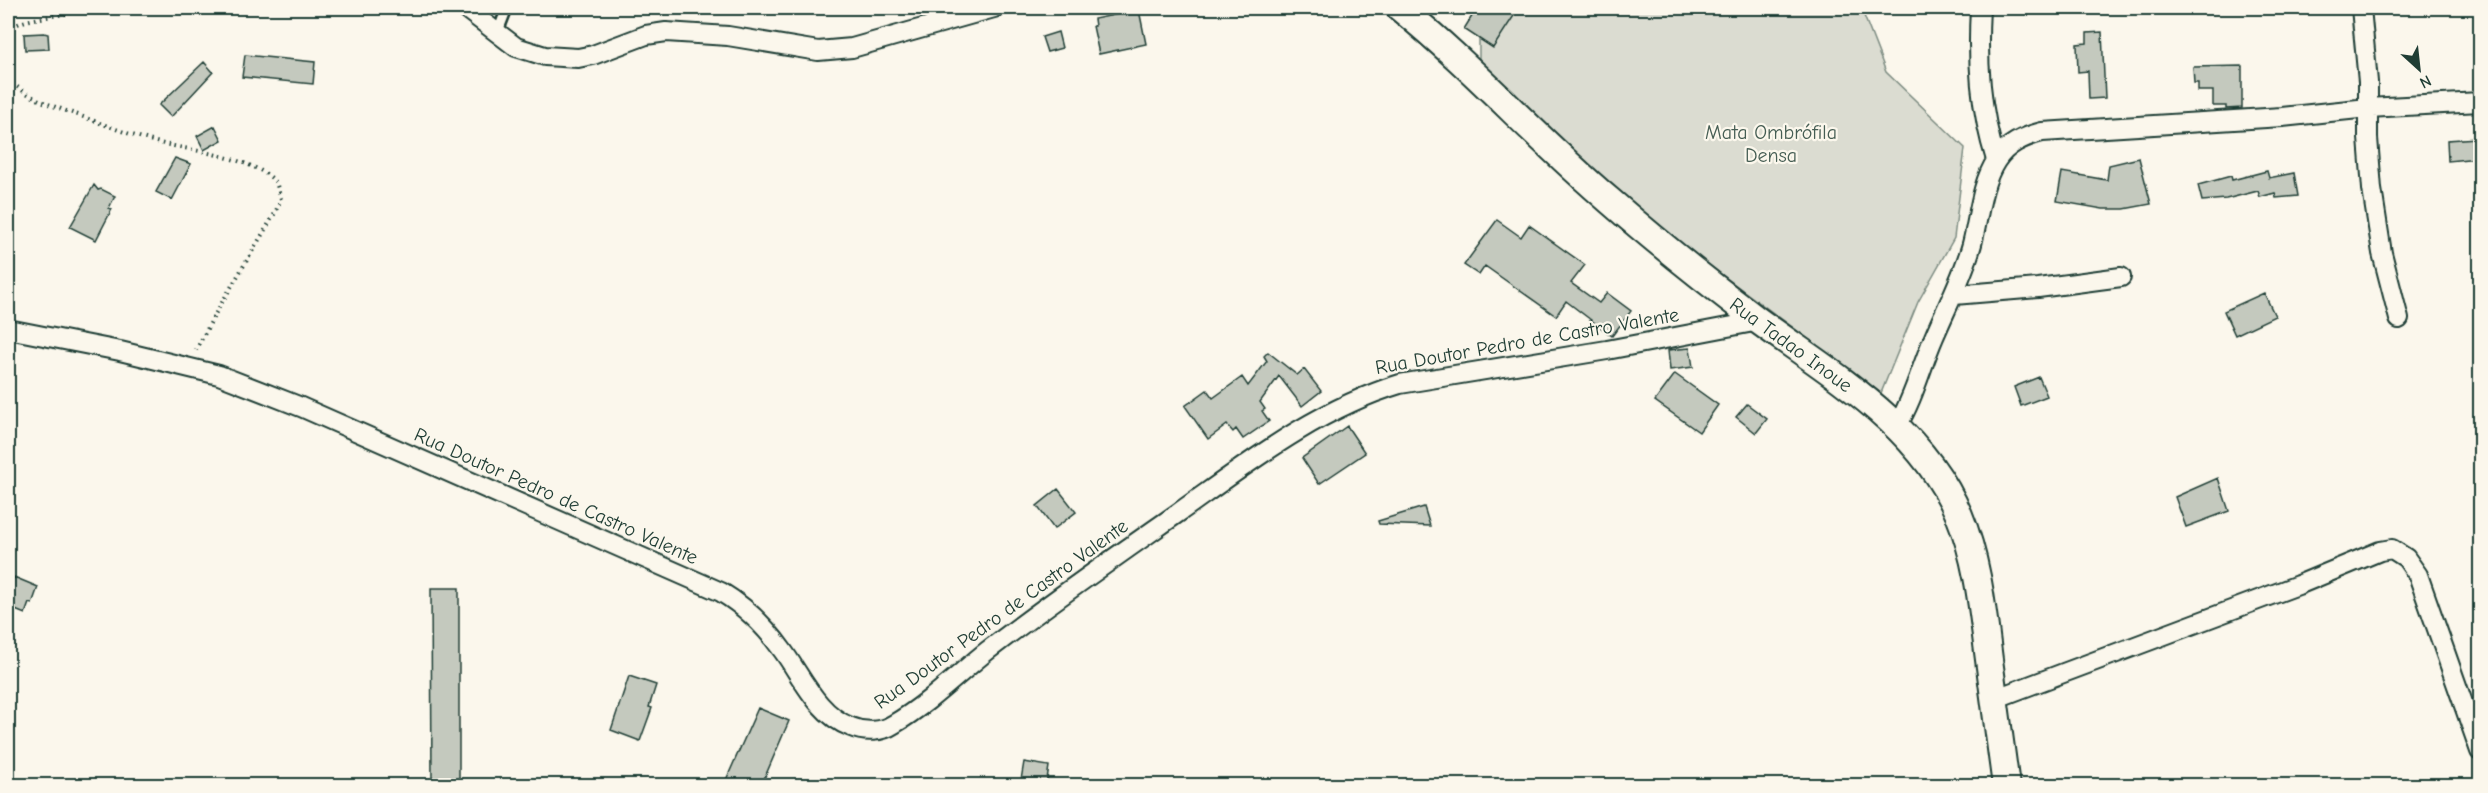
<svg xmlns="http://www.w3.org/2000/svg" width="2488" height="793" font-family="'Comic Neue',sans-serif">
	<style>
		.green { fill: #dbdcd1; stroke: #7d8c82; stroke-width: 1.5 }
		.building { fill: #c4c9be; stroke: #1f3d34; stroke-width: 1.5 }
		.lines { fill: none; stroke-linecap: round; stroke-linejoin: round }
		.lane-casing { stroke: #1f3d34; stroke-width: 14 }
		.street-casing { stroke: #1f3d34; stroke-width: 22 }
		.secondary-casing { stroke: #1f3d34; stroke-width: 30 }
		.path { stroke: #1f3d34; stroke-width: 4; stroke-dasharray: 1.5 4.5; stroke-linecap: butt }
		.lane { stroke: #fbf7ec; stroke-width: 9 }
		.street { stroke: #fbf7ec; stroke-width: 18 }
		.secondary { stroke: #fbf7ec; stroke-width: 26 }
		.labels { text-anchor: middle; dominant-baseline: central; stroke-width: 4.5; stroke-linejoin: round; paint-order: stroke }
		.park-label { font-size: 20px; fill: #455d53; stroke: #fbf7ec }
		.street-label { font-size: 20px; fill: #1f3d34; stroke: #fbf7ec }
	</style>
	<rect width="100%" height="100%" fill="#fbf7ec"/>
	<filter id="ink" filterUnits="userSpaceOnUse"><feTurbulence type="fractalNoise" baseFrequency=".0167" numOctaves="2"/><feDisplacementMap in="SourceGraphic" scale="12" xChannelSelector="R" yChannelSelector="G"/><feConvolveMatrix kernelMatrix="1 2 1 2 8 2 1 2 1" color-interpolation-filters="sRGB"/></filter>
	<g filter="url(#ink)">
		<path class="green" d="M1508 8H1861L1886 72 1965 148 1954 238 1918 302 1881 393 1566 159 1542 120 1479 72V39Z"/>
		<path class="building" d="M1477 8H1519L1493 48 1464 29Z
			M1139 10 1146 44 1099 54 1093 26H1095L1094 19Z
			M1058 32 1062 48 1047 52 1042 37Z
			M2102 32 2105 98 2089 99 2088 71 2078 72 2077 44 2087 43V33Z
			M44 33 48 34 49 49 25 50 24 34Z
			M245 55 315 62 313 84 242 77Z
			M204 62 213 72 171 117 159 105Z
			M2242 66V108L2226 109V106H2213V91H2198V83H2194L2193 67Z
			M215 126 222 140 204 150 197 136Z
			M2477 138 2478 158 2448 161 2447 140Z
			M175 158 191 164 172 200 156 192Z
			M2139 158 2151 204 2124 209H2103L2057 201 2062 172 2107 180 2109 165Z
			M2267 171 2269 178 2294 173 2298 196 2276 198 2275 193 2260 197 2258 191 2226 199 2202 201 2198 185 2231 176 2232 180Z
			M94 185 98 190 101 189 115 196 109 208 112 209 96 240 70 227Z
			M1497 220 1521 237 1529 225 1585 265 1571 283 1599 303 1607 293 1631 311 1612 336 1566 301 1556 316 1485 266 1479 275 1464 265Z
			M2264 293 2275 316 2235 335 2224 311Z
			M1690 348 1693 367 1670 370 1668 350Z
			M1268 352 1297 375 1304 369 1321 391 1302 406 1279 376 1260 402 1265 409 1262 411 1269 421 1243 439 1236 429 1233 432 1227 425 1208 439 1185 406 1207 390 1213 398 1242 377 1248 386 1267 361 1264 356Z
			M1675 374 1718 405 1699 432 1655 401Z
			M2039 377 2047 396 2021 406 2014 387Z
			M1747 404 1767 419 1756 433 1736 417Z
			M1347 426 1365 453 1319 484 1302 458Z
			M2218 478 2229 511 2186 527 2175 497Z
			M1058 489 1076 512 1054 529 1037 506Z
			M1424 507 1430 526 1379 524 1378 521Z
			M14 577 38 587 32 604 29 603 25 614 8 607V591Z
			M431 588H459V784L432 783Z
			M629 676 656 685 649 707 652 708 640 741 611 730Z
			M758 708 789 721 761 786H740L726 780Z
			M1024 762 1049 766 1046 786H1020Z"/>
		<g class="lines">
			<g class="lane-casing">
				<path id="lane" d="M497 34 507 8"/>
			</g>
			<g class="street-casing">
				<path id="street" d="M465 8 516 47 545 56 578 58 593 55 646 35 666 32 728 36 818 51 852 48 994 8
					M1980 8C1977 61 1980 109 1996 160
					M2361 8 2368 82V138L2372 189 2382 253 2399 319
					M1954 295 2038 288 2121 277
					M8 329 120 351 219 375 301 407 721 592C746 607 766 627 783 651 802 677 818 715 851 727 865 733 882 732 894 724 928 704 957 675 987 651 1049 603 1114 558 1178 513 1247 464 1317 409 1400 384L1607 350 1759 321
					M1897 426C1914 398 1921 367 1934 337 1947 306 1963 277 1972 244 1979 217 1981 184 1996 161 2007 144 2023 137 2042 132L2282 117 2368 108 2480 102
					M1994 699 2298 585 2380 551 2392 549 2406 558 2418 575 2480 751"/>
			</g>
			<g class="secondary-casing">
				<path id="secondary" d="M1400 8C1474 68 1537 139 1610 201 1657 242 1706 281 1756 319 1831 374 1921 425 1959 515 1979 563 1983 615 1990 667 1995 707 2001 746 2006 786"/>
			</g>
			<path class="path" d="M8 31C24 14 60 20 82 8
				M8 79C31 101 60 108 89 119 114 128 138 138 164 144 196 151 253 158 276 182L281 199 275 213 214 316 196 350"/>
			<use href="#lane" class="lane"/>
			<use href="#street" class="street"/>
			<use href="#secondary" class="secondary"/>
		</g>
	</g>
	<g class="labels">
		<g class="park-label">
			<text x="1771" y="132">Mata Ombrófila<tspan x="1771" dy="23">Densa</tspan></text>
		</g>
		<g class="street-label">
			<text transform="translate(1527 341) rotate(-10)">Rua Doutor Pedro de Castro Valente</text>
			<text transform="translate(1791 345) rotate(36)">Rua Tadao Inoue</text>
			<text transform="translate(556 496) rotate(24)">Rua Doutor Pedro de Castro Valente</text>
			<text transform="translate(1001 614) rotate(-36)">Rua Doutor Pedro de Castro Valente</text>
		</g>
	</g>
	<rect width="2488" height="793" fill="none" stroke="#fbf7ec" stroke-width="30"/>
	<rect x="15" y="15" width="2458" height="763" fill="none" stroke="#1f3d34" stroke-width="2" filter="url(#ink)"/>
	<g transform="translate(2419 69) rotate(153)" stroke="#fbf7ec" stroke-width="4.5" paint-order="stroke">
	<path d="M0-4.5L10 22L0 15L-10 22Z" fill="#1f3d34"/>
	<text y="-9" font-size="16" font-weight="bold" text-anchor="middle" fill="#1f3d34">N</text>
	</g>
</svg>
